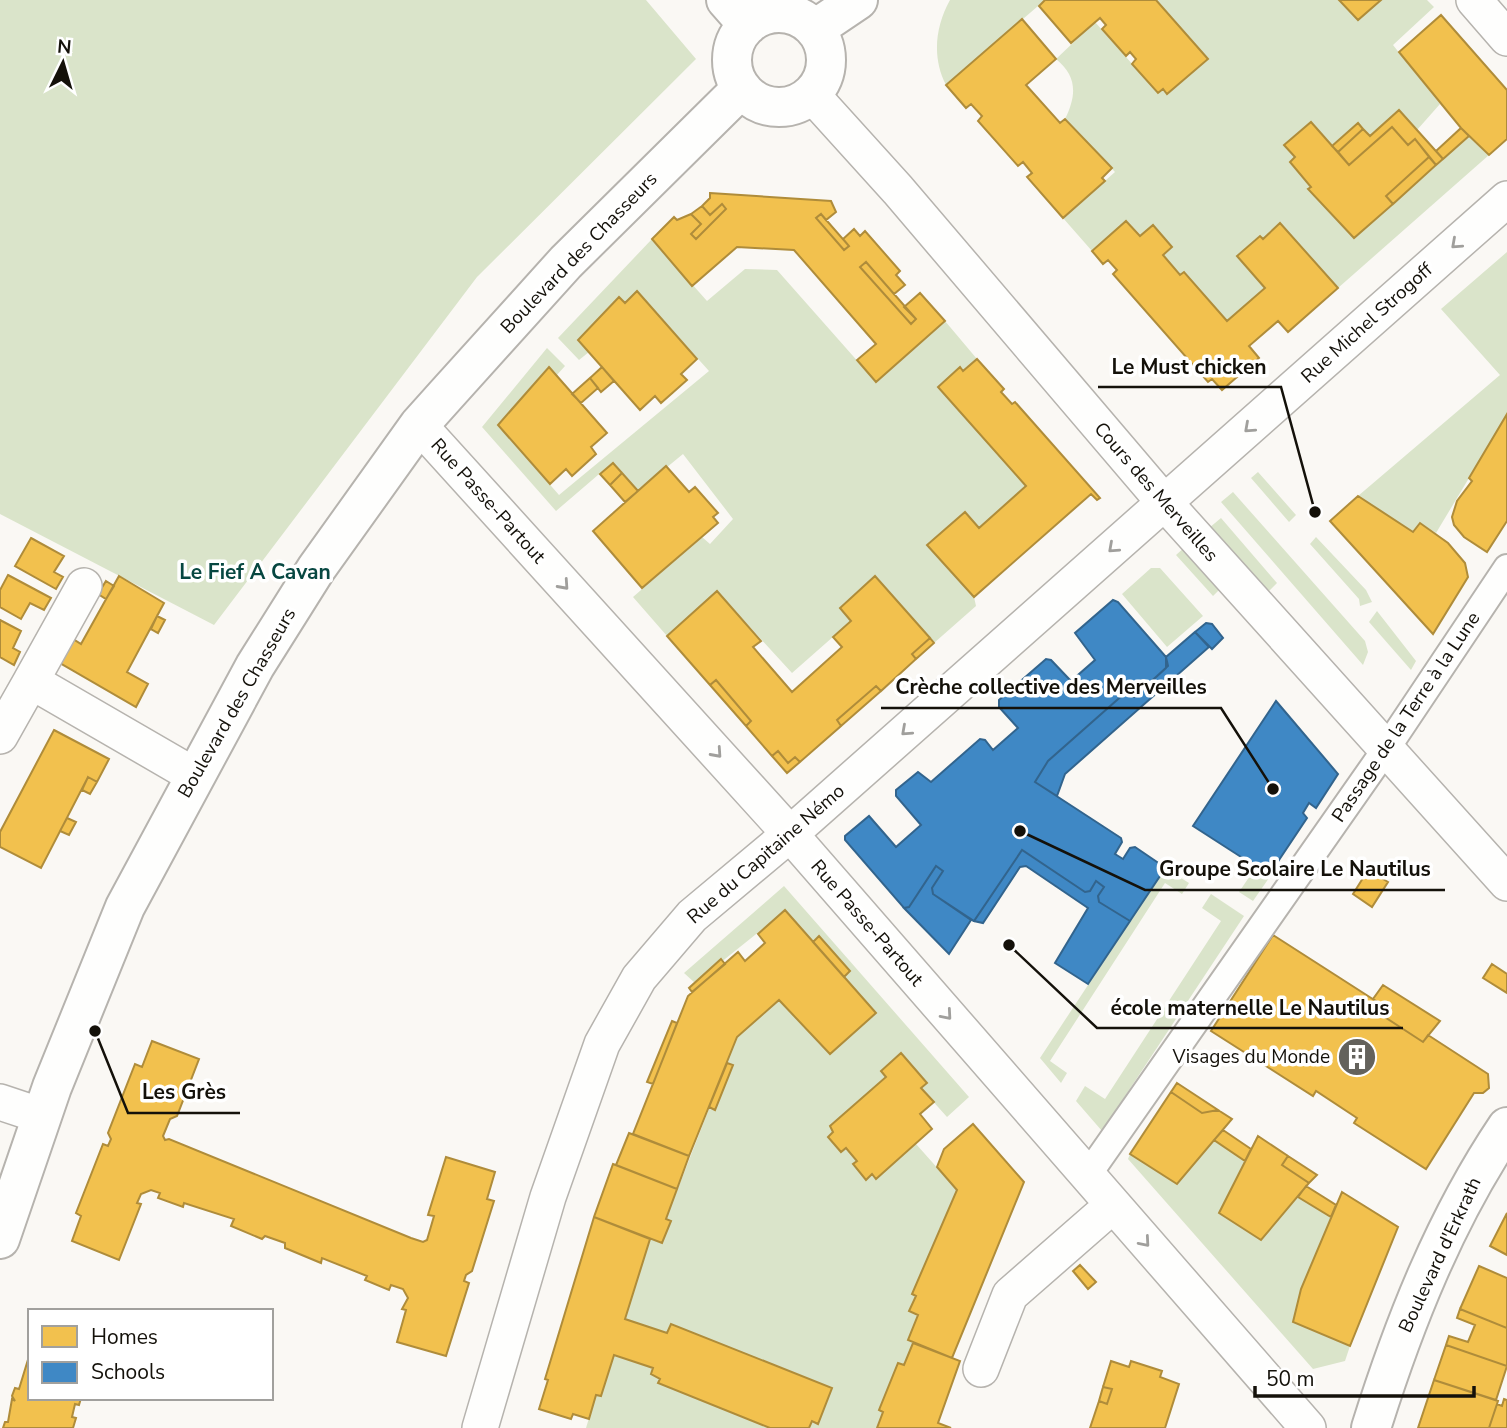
<svg xmlns="http://www.w3.org/2000/svg" width="1507" height="1428" font-family="'Nunito Sans',sans-serif">
	<style>
		.green { fill: #dae4ca }
		.homes { fill: #f2c14e; stroke: #af8c3a; stroke-width: 2 }
		.schools { fill: #3f88c5; stroke: #32648d; stroke-width: 2 }
		.lines { fill: none; stroke-linecap: round; stroke-linejoin: round }
		.pedestrian-casing { stroke: #b6b3ae; stroke-width: 30 }
		.minor-casing { stroke: #b6b3ae; stroke-width: 38 }
		.tertiary-casing { stroke: #b6b3ae; stroke-width: 42 }
		.pedestrian { stroke: #fefefd; stroke-width: 26 }
		.minor { stroke: #fefefd; stroke-width: 35 }
		.tertiary { stroke: #fefefd; stroke-width: 38 }
		.oneway { stroke: #a09f9c }
		.labels { text-anchor: middle; dominant-baseline: central; stroke-width: 7; stroke-linejoin: round; paint-order: stroke }
		.street-label { font-size: 19px; fill: #14110a; stroke: #fff }
		.poi-label { font-size: 19px; fill: #14110a; stroke: #fff; text-anchor: end }
		.neighbourhood-label { font-size: 21px; font-weight: bold; fill: #074741; stroke: #fff }
		.leader { fill: none; stroke: #14110a; stroke-width: 2.5 }
		.callout-dot { fill: #14110a; stroke: #fff; stroke-width: 2.5 }
		.callout-label { font-size: 21px; text-anchor: middle; font-weight: bold; fill: #14110a; stroke: #fff; stroke-width: 7; stroke-linejoin: round; paint-order: stroke }
	</style>
	<rect width="100%" height="100%" fill="#faf8f4"/>
	<path class="green" d="M0 0H646L696 59 477 277 214 625 0 514Z
		M950 0H1045L946 85C932 58 935 27 950 0Z
		M1156 0H1339L1358 20 1381 0H1427L1434 7 1393 45 1440 104 1417 130 1399 110 1370 136 1358 123 1332 146 1311 122 1285 145 1295 157 1290 163 1354 237 1469 136 1489 155 1338 288 1280 224 1263 239 1259 236 1237 256 1265 288 1227 321 1184 272 1180 275 1127 221 1092 251 1063 218 1115 172 1065 119C1077 95 1077 76 1056 59L1095 22 1157 92 1163 89 1168 94 1208 59Z
		M652 239 707 301 745 269 777 270 876 382 945 321 977 359 963 371 960 368 938 387 1026 486 979 528 964 512 927 545 974 597 976 606 934 643 875 577 840 608 851 621 792 673 717 591 667 636 633 597 702 537 710 544 733 519 683 454 638 491 612 463 556 511 482 427 547 348 565 366 556 376 548 367 498 425 559 495 709 371 637 291 625 303 618 297 579 340 589 352 579 360 558 338Z
		M1507 252V424L1469 478 1436 533 1420 523 1413 532 1358 496 1500 375 1441 309Z
		M1258 472 1296 515 1289 522 1251 478Z
		M1233 492 1365 641 1368 652 1363 665 1221 502Z
		M1221 518 1277 583 1266 594 1209 528Z
		M1316 537 1366 590 1372 602 1360 606 1359 599 1310 544Z
		M1186 546 1222 587 1213 596 1176 555Z
		M1151 568H1160L1203 616 1167 647 1122 594Z
		M1377 611 1416 661 1411 670 1369 622Z
		M1256 867 1269 878 1253 901 1239 892Z
		M1165 868 1189 883 1182 894 1165 883 1050 1061 1067 1073 1061 1083 1040 1058Z
		M784 886 969 1097 947 1117 921 1088 927 1082 901 1053 882 1071 886 1077 830 1126 857 1161 853 1165 866 1179 872 1174 876 1179 916 1144 957 1190 913 1294 916 1296 909 1311 918 1315 908 1340 913 1343 904 1365 898 1363 879 1409 883 1412 877 1428H809L812 1421 818 1423 832 1388 671 1324 667 1333 625 1319 650 1239 662 1243 666 1219 737 1037 779 1000 830 1053 876 1013 785 911 695 983 684 973Z
		M1211 894 1244 916 1102 1131 1076 1101 1085 1086 1105 1099 1221 921 1202 908Z
		M1214 1140 1245 1161 1220 1213 1261 1240 1298 1197 1331 1217 1301 1289 1293 1322 1350 1346 1345 1361 1313 1369 1128 1159 1130 1154 1177 1184Z
		M614 1355 653 1368 660 1379 659 1383 770 1428H586L596 1395 601 1396Z"/>
	<path class="homes" d="M1045 0H1156L1208 59 1167 94 1163 89 1158 93 1132 64 1136 59 1130 52 1126 56 1102 29 1106 25 1100 18 1071 43 1039 6Z
		M1339 0H1381L1358 20Z
		M1441 15 1507 90V139L1489 155 1461 128 1399 52Z
		M1022 19 1056 59 1026 85 1060 123 1065 119 1112 168 1102 178 1105 181 1063 218 1027 177 1032 173 1023 162 1018 166 978 121 982 116 971 104 966 108 946 85Z
		M1399 110 1443 159 1436 165 1415 139 1408 145 1392 127 1349 165 1338 152 1363 129 1370 136Z
		M1311 122 1349 165 1392 127 1408 145 1415 139 1429 157 1386 196 1393 204 1354 238 1308 189 1311 187 1290 162 1295 157 1284 145Z
		M1358 123 1363 129 1338 152 1332 146Z
		M1461 128 1469 136 1443 159 1436 151Z
		M1429 157 1436 165 1393 204 1386 196Z
		M710 193 831 201 836 212 826 220 821 214 816 218 844 250 849 246 843 239 854 229 860 236 865 231 900 271 896 275 905 285 894 294 866 262 860 267 911 324 916 319 904 307 920 293 945 321 876 382 857 360 876 344 794 250 737 247 692 286 652 239 674 217 677 220 691 214 701 224 691 234 696 239 726 209 722 204 710 215 702 206 710 198Z
		M722 204 726 209 696 239 691 234 701 224 691 214 702 206 710 215Z
		M821 214 849 246 844 250 816 218Z
		M1126 221 1140 236 1153 225 1172 247 1163 255 1180 275 1184 272 1227 321 1265 288 1237 256 1260 236 1263 239 1280 223 1338 288 1288 332 1278 321 1249 346 1259 358 1222 390 1212 379 1208 382 1113 274 1117 270 1108 260 1103 264 1092 251Z
		M866 262 916 319 911 324 860 267Z
		M637 291 697 359 681 374 687 380 661 403 655 396 640 410 578 340 619 297 625 303Z
		M977 359 1004 389 1001 392 1012 404 1015 402 1100 498 1097 500 1091 494 974 597 927 545 965 512 979 528 1026 486 938 387 960 367 963 371Z
		M549 367 607 433 591 447 596 454 572 476 566 469 550 484 498 425Z
		M602 367 614 381 601 392 590 378Z
		M590 378 598 388 581 403 572 394Z
		M1507 414V521L1487 552 1464 537 1454 525 1452 517 1457 501 1472 481 1469 478Z
		M613 463 622 473 610 485 600 474Z
		M666 466 689 492 695 487 718 513 713 517 718 523 642 588 593 531Z
		M622 473 638 491 625 502 610 485Z
		M1358 496 1413 532 1420 523 1448 543 1465 563 1468 577 1433 634 1330 521Z
		M31 538 64 556 54 572 63 577 56 589 15 566Z
		M8 575 51 598 44 610 30 603 21 619 0 607V590Z
		M119 576 164 603 127 672 148 684 136 707 60 663 73 639 81 644Z
		M875 576 930 638 912 654 916 659 881 691 876 686 837 720 841 726 800 762 795 757 788 763 778 751 772 756 746 726 751 721 716 680 710 685 667 636 717 591 761 641 753 647 792 692 842 647 833 637 851 621 840 608Z
		M106 581 114 586 106 599 98 594Z
		M157 616 165 620 158 633 151 629Z
		M0 620 21 631 13 648 20 652 14 665 0 657Z
		M930 638 934 643 916 659 912 654Z
		M716 680 751 721 746 726 710 685Z
		M876 686 881 691 841 726 837 720Z
		M54 730 109 759 97 782 88 777 41 868 0 847V832Z
		M778 751 788 763 795 757 800 762 787 773 772 756Z
		M88 777 97 782 90 794 82 790Z
		M67 818 76 822 69 835 60 831Z
		M1368 870 1388 882 1372 907 1353 894Z
		M785 910 876 1013 830 1054 779 1000 737 1037 689 1156 633 1134 688 996 738 952 745 961 765 943 758 934Z
		M1273 935 1382 1005 1377 1012 1423 1042 1428 1035 1488 1074 1489 1088 1483 1093H1474L1426 1169 1354 1123 1357 1118 1316 1091 1313 1096 1211 1031Z
		M819 936 850 971 844 977 813 942Z
		M721 959 725 964 692 992 689 988Z
		M1492 964 1507 974V993L1483 978Z
		M1383 985 1440 1021 1423 1042 1377 1012 1382 1005 1373 999Z
		M672 1021 677 1023 653 1084 647 1082Z
		M152 1041 199 1059 177 1116 170 1119 163 1136 165 1140 169 1139 411 1238 423 1242 427 1240 434 1216 428 1215 446 1157 495 1172 487 1199 494 1201 472 1271 466 1275 464 1281 469 1283 446 1356 397 1342 406 1310 402 1309 408 1298 403 1289 391 1285 389 1290 365 1280 367 1276 322 1258 321 1263 285 1248V1243L265 1236 262 1239 231 1226 234 1219 184 1203 183 1207 158 1198 160 1193 151 1190 141 1194 137 1203 141 1204 119 1260 72 1241 81 1216 76 1213 103 1144 108 1146 111 1139 108 1133 135 1064 142 1067Z
		M901 1053 927 1083 921 1088 934 1102 920 1114 932 1129 876 1179 872 1174 866 1180 853 1164 857 1161 846 1148 841 1152 828 1137 833 1132 830 1126 886 1077 881 1071Z
		M727 1063 733 1065 715 1110 709 1107Z
		M1177 1083 1218 1110 1202 1113 1171 1092Z
		M1171 1092 1202 1113 1218 1110 1232 1119 1177 1184 1130 1154Z
		M973 1124 1024 1182 952 1358 908 1340 918 1315 909 1311 916 1296 912 1294 957 1190 937 1167 944 1149Z
		M1223 1130 1251 1149 1245 1161 1214 1140Z
		M629 1133 689 1156 677 1189 616 1165Z
		M1258 1136 1288 1156 1282 1165 1309 1183 1261 1240 1219 1213Z
		M1288 1156 1317 1175 1309 1183 1282 1165Z
		M613 1164 677 1189 666 1219 671 1221 662 1243 594 1217Z
		M1306 1186 1336 1205 1331 1217 1298 1197Z
		M1342 1192 1398 1227 1350 1346 1293 1322 1301 1289Z
		M1507 1213V1255L1490 1246Z
		M594 1217 650 1239 625 1319 667 1333 671 1324 832 1388 818 1424 812 1421 809 1428H770L658 1383 660 1379 651 1374 653 1368 614 1355 601 1396 596 1395 589 1419 573 1414 571 1419 539 1409 548 1380 545 1379Z
		M1080 1265 1096 1282 1088 1289 1073 1271Z
		M1479 1266 1507 1278V1328L1460 1309Z
		M1460 1309 1507 1328V1366L1446 1345 1449 1336 1468 1342 1475 1325 1457 1318Z
		M913 1343 960 1361 938 1423 951 1428H877L883 1412 879 1410 898 1363 904 1365Z
		M1446 1345 1507 1366 1496 1400 1434 1380Z
		M30 1353V1398H81L79 1405 75 1404 72 1417 76 1418 73 1428H3L5 1422H8L12 1399 15 1401 12 1396 15 1388 19 1389Z
		M1111 1361 1129 1367 1131 1361 1162 1371 1160 1377 1179 1384 1165 1428H1090L1099 1401 1107 1404 1112 1389 1103 1387Z
		M1434 1380 1498 1401 1489 1428H1418Z
		M1103 1387 1112 1389 1107 1404 1099 1401Z
		M1504 1399 1507 1400V1428H1489L1497 1404 1502 1406Z"/>
	<path class="schools" d="M1113 600 1118 602 1166 657 1168 666 1134 697 1125 693 1048 761 1035 782 1121 838 1122 842 1115 854 1123 859 1130 848 1135 847 1163 866 1164 870 1130 921 1099 902 1098 896 1104 887 1096 881 1090 891 1085 892 1022 850 974 921 933 894 932 888 943 871 936 866 909 907 904 908 845 840V836L869 816 896 847 921 825 896 796V790L918 772 931 782 980 739 985 740 993 750 1018 728 999 707V700L1046 659 1051 660 1071 681 1095 660 1075 633Z
		M1206 623 1212 624 1223 638 1212 649 1195 632Z
		M1195 632 1209 647 1065 774 1057 796 1035 782 1048 761 1125 693 1134 697 1166 668V657Z
		M1276 701 1338 774 1316 808 1309 803 1303 813 1307 818 1269 875 1193 826Z
		M1022 850 1085 892 1090 891 1096 881 1104 887 1098 896 1099 902 1130 921 1088 984 1055 963 1088 908 1026 866 1020 867 983 923 974 921Z
		M936 866 943 871 932 888 933 894 971 920 949 954 904 908 909 907Z"/>
	<g class="lines">
		<g class="pedestrian-casing">
			<path id="pedestrian" d="M1087 1176 1386 749 1507 568"/>
		</g>
		<g class="minor-casing">
			<path id="minor" d="M1474 0 1507 38
				M812 95 898 190 1164 502 1507 883
				M419 425 790 834 1308 1428
				M31 681 84 586
				M0 736 31 681 195 776
				M0 1102 42 1116
				M981 1369 1010 1295 1113 1205
				M480 1428 548 1197 602 1044 639 978 692 916 790 834 1507 199"/>
		</g>
		<g class="tertiary-casing">
			<path id="tertiary" d="M726 0 748 25
				M732 60a47 47 0 1 1 94 0a47 47 0 1 1-94 0Z
				M815 29 858 0
				M0 1239 52 1087 125 907 255 666 316 569 419 425 445 396 566 262 741 89
				M1371 1428C1404 1323 1445 1219 1507 1127"/>
		</g>
		<use href="#pedestrian" class="pedestrian"/>
		<use href="#minor" class="minor"/>
		<use href="#tertiary" class="tertiary"/>
	</g>
	<defs><path id="oneway-chevron" d="M-2-3.5L2.5 0L-2 3.5" fill="none" stroke-width="1.6" stroke-linecap="round" stroke-linejoin="round" transform="scale(1.75)"/></defs>
	<g class="oneway">
		<use href="#oneway-chevron" transform="translate(1456 244) rotate(138)"/>
		<use href="#oneway-chevron" transform="translate(1249 428) rotate(138)"/>
		<use href="#oneway-chevron" transform="translate(1113 548) rotate(138)"/>
		<use href="#oneway-chevron" transform="translate(564 585) rotate(48)"/>
		<use href="#oneway-chevron" transform="translate(906 731) rotate(138)"/>
		<use href="#oneway-chevron" transform="translate(717 753) rotate(48)"/>
		<use href="#oneway-chevron" transform="translate(947 1015) rotate(49)"/>
		<use href="#oneway-chevron" transform="translate(1145 1242) rotate(49)"/>
	</g>
	<defs>
		<g id="building-disc" transform="scale(2.0125)"><circle r="9.5" fill="#64625c" stroke="#fff"/><path d="M-4-6H4V6H1V3H-1V6H-4ZM-2.5-4.3h1.7v1.8h-1.7ZM.8-4.3h1.7v1.8H.8ZM-2.5-1h1.7V.8h-1.7ZM.8-1h1.7V.8H.8Z" fill="#fff"/></g>
	</defs>
	<g fill-rule="evenodd">
		<use href="#building-disc" x="1357" y="1057"/>
	</g>
	<g class="labels">
		<g class="street-label">
			<text transform="translate(579 253) rotate(-46)">Boulevard des Chasseurs</text>
			<text transform="translate(1367 323) rotate(-42)">Rue Michel Strogoff</text>
			<text transform="translate(1156 492) rotate(49)">Cours des Merveilles</text>
			<text transform="translate(488 501) rotate(48)">Rue Passe-Partout</text>
			<text transform="translate(237 703) rotate(-60)">Boulevard des Chasseurs</text>
			<text transform="translate(1406 717) rotate(-56)">Passage de la Terre à la Lune</text>
			<text transform="translate(766 854) rotate(-41)">Rue du Capitaine Némo</text>
			<text transform="translate(867 923) rotate(49)">Rue Passe-Partout</text>
			<text transform="translate(1440 1255) rotate(-65)">Boulevard d'Erkrath</text>
		</g>
		<g class="poi-label">
			<text x="1330" y="1057">Visages du Monde</text>
		</g>
		<g class="neighbourhood-label">
			<text x="255" y="572">Le Fief A Cavan</text>
		</g>
	</g>
	<path class="leader" d="M1315 512L1281 387H1098M1273 789L1221 708H881M1020 831L1145 890H1445M1009 945L1097 1028H1403M95 1031L128 1113H240"/>
	<g class="callout-dot">
		<circle cx="1315" cy="512" r="7"/>
		<circle cx="1273" cy="789" r="7"/>
		<circle cx="1020" cy="831" r="7"/>
		<circle cx="1009" cy="945" r="7"/>
		<circle cx="95" cy="1031" r="7"/>
	</g>
	<g class="callout-label">
		<text x="1189" y="374">Le Must chicken</text>
		<text x="1051" y="694">Crèche collective des Merveilles</text>
		<text x="1295" y="876">Groupe Scolaire Le Nautilus</text>
		<text x="1250" y="1015">école maternelle Le Nautilus</text>
		<text x="184" y="1099">Les Grès</text>
	</g>
	<rect x="28" y="1309" width="245" height="91" fill="#ffffff" stroke="#a1a09d" stroke-width="2"/>
	<rect x="42" y="1326" width="35" height="21" fill="#f2c14e" stroke="#a1a09d" stroke-width="2"/>
	<text x="91" y="1344" font-size="21" fill="#14110a">Homes</text>
	<rect x="42" y="1362" width="35" height="21" fill="#3f88c5" stroke="#a1a09d" stroke-width="2"/>
	<text x="91" y="1379" font-size="21" fill="#14110a">Schools</text>
	<g transform="translate(63 63) rotate(5)" stroke="#ffffff" stroke-width="5" paint-order="stroke">
	<path d="M0-5L12 26L0 18L-12 26Z" fill="#14110a"/>
	<text y="-10" font-size="19" font-weight="bold" text-anchor="middle" fill="#14110a">N</text>
	</g>
	<path d="M1255 1386v10h219v-10" fill="none" stroke="#14110a" stroke-width="3.5"/>
	<text x="1266" y="1386" font-size="21" fill="#14110a" stroke="#ffffff" stroke-width="5" paint-order="stroke">50 m</text>
</svg>
